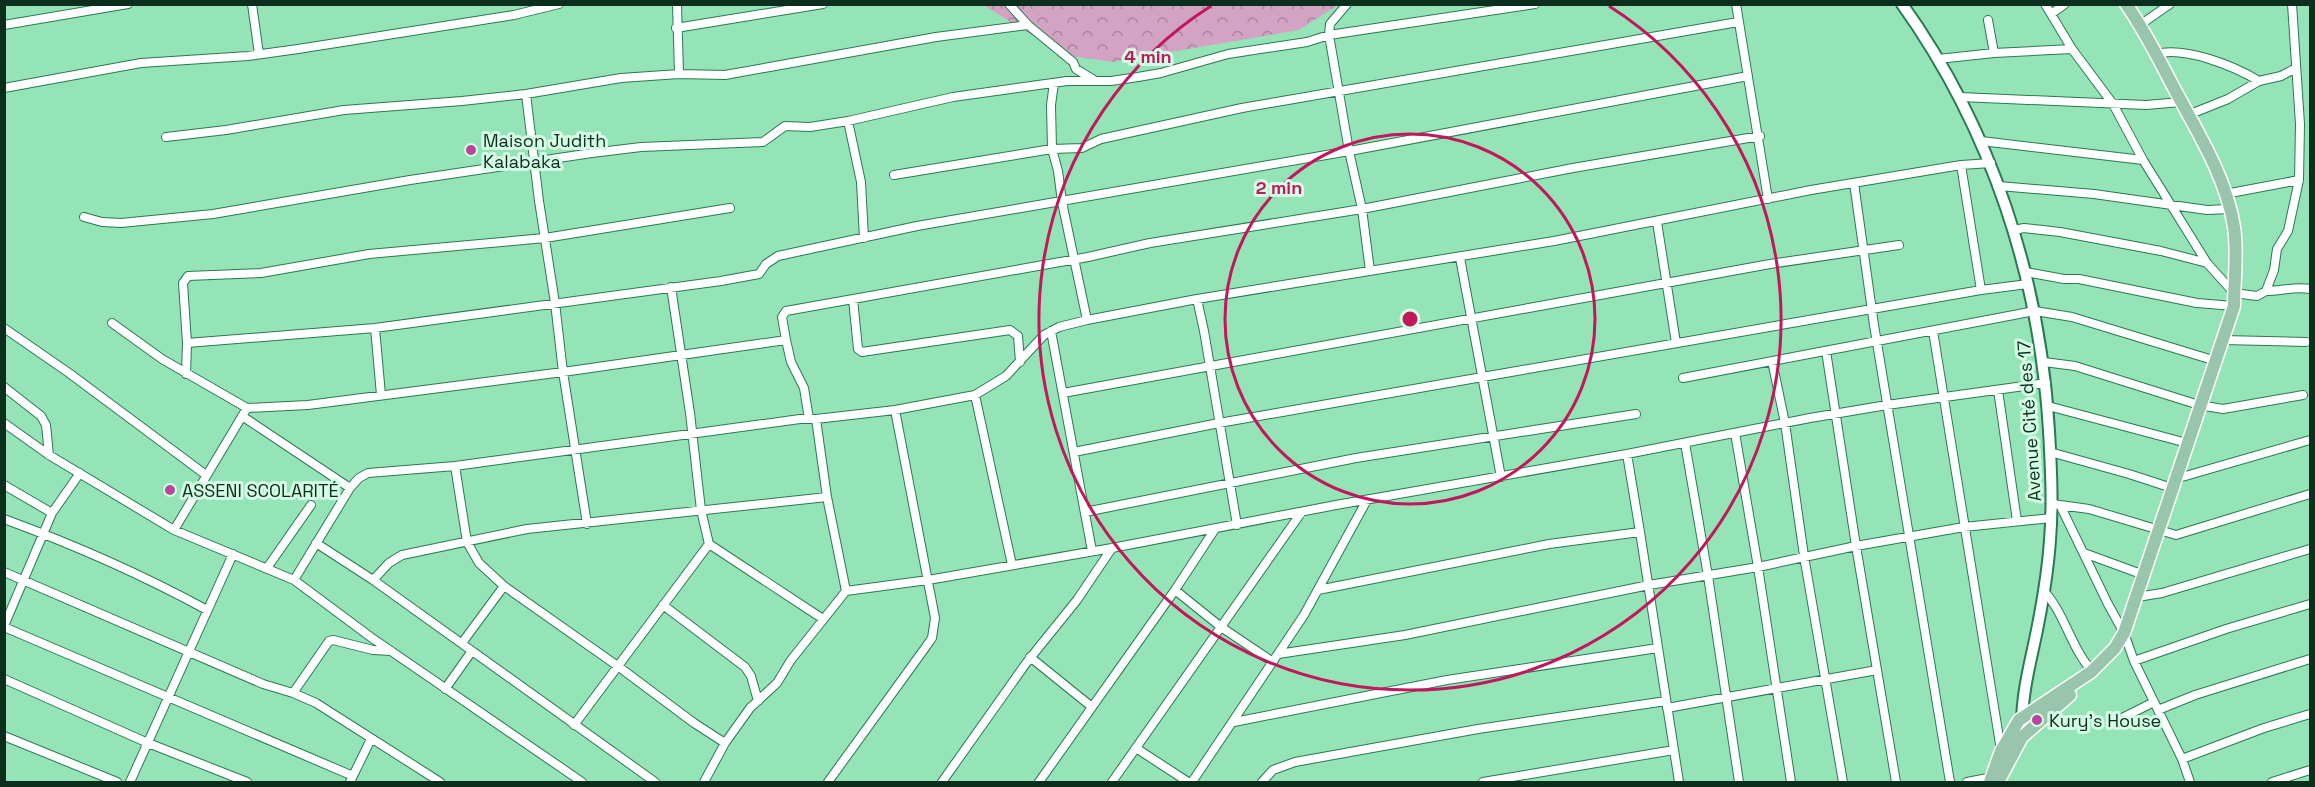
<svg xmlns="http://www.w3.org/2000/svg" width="2315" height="787" font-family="'Space Grotesk',sans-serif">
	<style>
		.forest { fill: url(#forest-crowns) }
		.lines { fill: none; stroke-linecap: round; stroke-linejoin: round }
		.street-casing { stroke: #297a53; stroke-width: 10 }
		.secondary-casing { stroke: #297a53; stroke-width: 14 }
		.primary-casing { stroke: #fff; stroke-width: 15 }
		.street { stroke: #fff; stroke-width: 8 }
		.secondary { stroke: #fff; stroke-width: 10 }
		.primary { stroke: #9ac5ad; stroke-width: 12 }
		.ring { fill: none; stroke: #c2185b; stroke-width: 3 }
		.poi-dot { fill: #b9459d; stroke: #d5fce4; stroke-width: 2 }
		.labels { text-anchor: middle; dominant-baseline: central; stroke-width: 6; stroke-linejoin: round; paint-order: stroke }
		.poi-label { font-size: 18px; fill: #0c2e1d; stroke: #d5fce4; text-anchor: start }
		.street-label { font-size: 18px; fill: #0c2e1d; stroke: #d5fce4 }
		.centre { fill: #c2185b; stroke: #d5fce4; stroke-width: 3 }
		.ring-label { font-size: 18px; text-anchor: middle; font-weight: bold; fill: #c2185b; stroke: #d5fce4; stroke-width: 6; stroke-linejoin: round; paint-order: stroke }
	</style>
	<defs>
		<pattern id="forest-crowns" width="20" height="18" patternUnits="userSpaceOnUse" patternTransform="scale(1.5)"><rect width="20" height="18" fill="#d3a3c4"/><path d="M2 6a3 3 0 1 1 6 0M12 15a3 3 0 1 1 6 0" fill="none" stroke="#aa859f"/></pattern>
	</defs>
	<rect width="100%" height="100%" fill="#95e4b7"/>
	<path class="forest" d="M983 5H1338L1299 30 1113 62 1064 55Z"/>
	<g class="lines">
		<g class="street-casing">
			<path id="street" d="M252 4 259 54
				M677 4 679 74
				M1009 4 1028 25 1073 62 1076 69 1094 80
				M1347 4 1330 24 1329 35 1349 151 1362 209 1370 271
				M1736 4 1768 199
				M2045 4 2072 49 2113 104 2143 160 2207 263
				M2051 14 2065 4
				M1988 20 1994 53
				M4 25 128 4
				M2140 25 2170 4
				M676 28 823 4
				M2156 54C2185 46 2234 66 2259 81
				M1938 59 1994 53 2072 49
				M1054 83 1051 105 1052 149 1058 171 1062 202 1087 320
				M4 88 141 63 248 56 298 49 514 15 559 4
				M526 94 539 201 555 303 563 372 587 524
				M1960 97 2146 105 2181 102
				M2188 115 2228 99 2259 81 2281 76 2296 68
				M848 121 861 182 864 238
				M166 137 226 130 344 110 462 101 526 94 621 78 679 74 725 75 936 37 1028 25
				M1981 141 2143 160
				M1961 165 1981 290 2028 284
				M894 175 1052 149 1082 148 1101 139 1242 108 1738 22
				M1854 183 1874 325 1950 782
				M1999 186 2094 194 2207 210 2229 209
				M2225 194 2299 180
				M84 217 102 222 121 223 213 214 410 180 592 153 641 147 763 142 785 126 810 127 848 121 953 97 1067 81H1111L1138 77 1161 73 1228 54 1307 42 1329 35 1535 4
				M1657 222 1676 343
				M2014 230 2024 228 2060 232 2161 251 2207 263 2234 293 2257 296 2266 291 2274 270 2277 249 2288 231 2299 180 2300 124 2292 4
				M1460 258 1501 477
				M2026 272 2064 279H2079L2197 303 2234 306
				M671 287 690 413 701 510 709 544 823 619
				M2266 291C2281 291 2296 286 2310 289
				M853 299 858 349 862 352 1010 330 1018 336 1020 362
				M1197 299 1204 331 1237 525
				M112 323 162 359 247 408
				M4 328 69 373 206 475
				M375 328 381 395
				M1051 331 1092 551
				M1933 331 2001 750
				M2223 340 2306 342
				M187 343 183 283 188 276 261 273 369 254 545 238 730 208
				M1826 351 1856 546 1896 782
				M1772 361 1785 423 1804 556 1843 782
				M2044 362 2075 366 2199 405 2223 409 2303 395
				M186 374 187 343 375 328 721 281 759 274 766 264 778 256 917 226 1355 150 1748 76
				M1683 378 2035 311 2072 317 2216 361
				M4 387 41 416 46 425 49 455
				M1998 390 2017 521
				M1063 393 1770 264 1899 245
				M975 395 1012 565
				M2048 406 2187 443
				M242 416 350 488
				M809 419 804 388 791 362 786 340 782 317 786 311 1088 257 1150 243 1362 209 1573 168 1760 136
				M816 419 827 497 846 591
				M4 423 49 455 174 530 294 580 372 638 582 782
				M1735 433 1758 567 1791 782
				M1685 443 1708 576 1739 782
				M1074 452 1219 423 1981 290
				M2050 452 2129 474 2172 488
				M455 466 467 542 479 563 504 586 619 667 694 723 725 743
				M2175 479 2310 440
				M4 485 52 513
				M2052 504 2060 505 2108 604 2124 633 2134 661 2182 759 2190 782
				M2060 505 2089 509 2176 535 2310 494
				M1085 512 1356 458 1636 414
				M4 519C75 545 141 574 207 610
				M174 530 247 408 308 405 563 372 786 340
				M1640 532 1679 782
				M316 543 373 580 655 782
				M2084 553 2144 575
				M267 568 311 505
				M4 572 263 684 293 693 316 703 440 782
				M294 580 350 488 359 478 368 473 455 466 800 419H816L895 410 975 395 1006 376 1044 335 1059 327 1087 320 1197 299 1554 241 1811 190 1961 165 1991 163
				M373 580 389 563 402 555 527 529 827 497
				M1175 590 1221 627 1273 662
				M1318 590 1549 544 1640 532 1627 454
				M2044 591C2065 614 2071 648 2092 671
				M2137 597 2162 593 2310 549
				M663 605 745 667 751 676 758 701
				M4 626 52 513 80 473
				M4 627 353 776
				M462 643 504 586
				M1278 654 1405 635 1649 585 1758 567 1856 546 1964 527 2052 518
				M1030 657 1092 707
				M2134 661 2226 629 2310 604
				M4 679 148 743 247 782
				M445 689 472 651
				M293 693 329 641 333 640 373 650 391 651
				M1667 708 1877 670
				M2158 710 2195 695 2310 659
				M2124 717 2154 702
				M1234 722 1447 680 1658 648
				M574 725 709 544
				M4 736 117 782
				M1136 748 1188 782
				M2182 759 2264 728 2310 714
				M130 782 233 554
				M350 782 371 739
				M704 782 725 743 750 708 777 683 791 660 846 591 928 580 1112 548 1336 505 1627 454 1810 418 1887 405 2046 383
				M828 782 925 648 932 638 935 618 895 410
				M942 782 1027 662 1077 600 1112 548
				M1039 782 1175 590 1215 529
				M1112 782 1301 513
				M1192 782 1304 615 1367 500
				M1262 782 1273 770 1295 762 1478 729 1666 701
				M1483 782 1674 750
				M1967 782 1993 777
				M2272 782 2310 770"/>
		</g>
		<g class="secondary-casing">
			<path id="secondary" d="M1902 4C1992 130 2040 278 2049 431 2051 467 2053 504 2050 540 2048 570 2043 600 2037 630 2031 660 2022 692 2022 724"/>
		</g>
		<g class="primary-casing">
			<path id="primary" d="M1990 782 2001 751 2019 720 2091 672 2115 648 2124 633 2234 306C2234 280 2238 253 2234 227 2227 180 2199 134 2176 92 2160 62 2146 32 2126 4
				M1998 782 2022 737 2070 695"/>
		</g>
		<use href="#street" class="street"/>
		<use href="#secondary" class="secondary"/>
		<use href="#primary" class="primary"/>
	</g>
	<g class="ring">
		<circle cx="1410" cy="319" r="185"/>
		<path d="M1609 6A371 371 0 1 1 1211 6"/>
	</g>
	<g class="poi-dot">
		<circle cx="471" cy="150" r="6"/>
		<circle cx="170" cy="490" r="6"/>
		<circle cx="2037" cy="720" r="6"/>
	</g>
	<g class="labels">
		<g class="poi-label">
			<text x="483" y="140">Maison Judith<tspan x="483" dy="21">Kalabaka</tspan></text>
			<text x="182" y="490">ASSENI SCOLARITÉ</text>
			<text x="2049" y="720">Kury's House</text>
		</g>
		<g class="street-label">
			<text transform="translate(2029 421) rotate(-94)">Avenue Cité des 17</text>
		</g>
	</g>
	<circle cx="1410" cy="319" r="9" class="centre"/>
	<g class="ring-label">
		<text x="1148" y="63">4 min</text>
		<text x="1279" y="194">2 min</text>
	</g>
	<rect width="2315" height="787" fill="none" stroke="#0c2e1d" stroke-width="12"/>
</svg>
